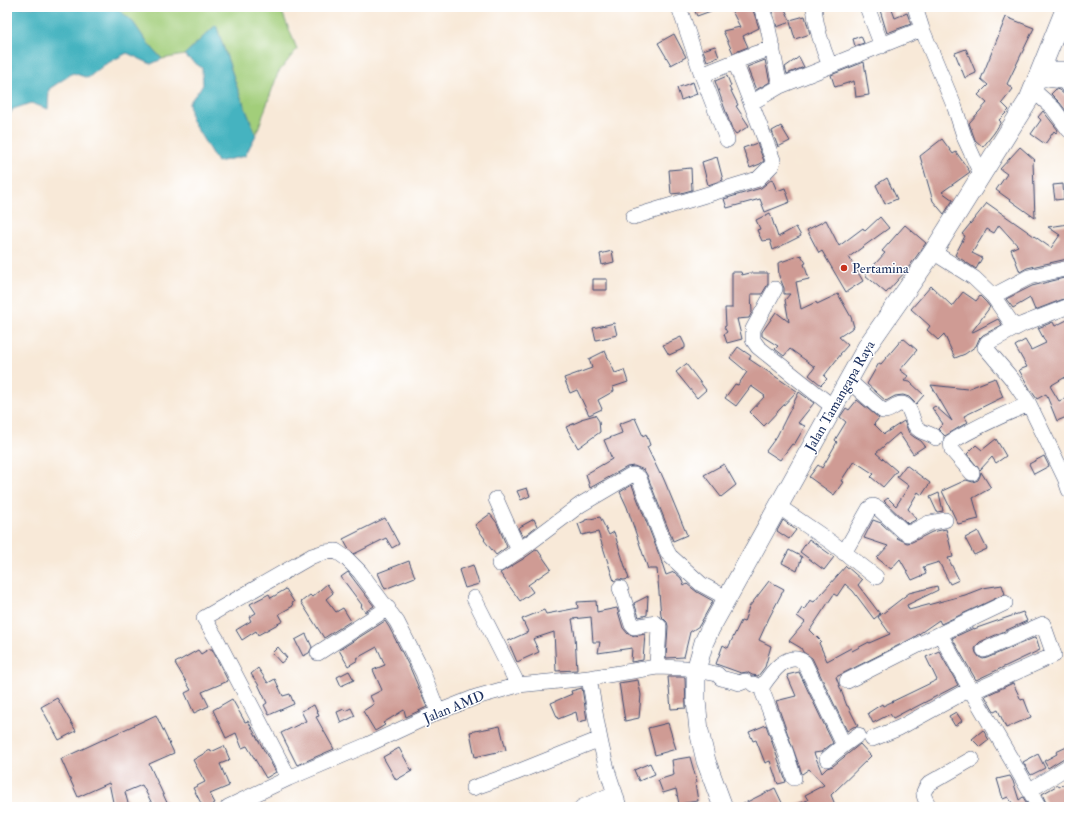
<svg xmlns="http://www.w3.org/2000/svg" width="1076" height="814" font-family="'IM FELL Double Pica',serif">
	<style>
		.green { fill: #a2ce7a; stroke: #5e7e6c }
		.water { fill: #45b3c0; stroke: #30718f }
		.building { fill: #cf9b94 }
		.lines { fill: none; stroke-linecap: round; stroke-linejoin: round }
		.minor-casing { stroke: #3c4b70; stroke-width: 16 }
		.major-casing { stroke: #3c4b70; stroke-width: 20 }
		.minor { stroke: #fff; stroke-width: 15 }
		.major { stroke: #fff; stroke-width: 19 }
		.poi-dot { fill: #c8321e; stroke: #fff; stroke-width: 1.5 }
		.labels { text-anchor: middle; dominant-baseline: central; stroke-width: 3; stroke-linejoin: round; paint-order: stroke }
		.poi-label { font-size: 14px; fill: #1b2f5e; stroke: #fff; text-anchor: start }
		.street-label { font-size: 14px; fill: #1b2f5e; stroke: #fff }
	</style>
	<rect width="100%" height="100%" fill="#fff"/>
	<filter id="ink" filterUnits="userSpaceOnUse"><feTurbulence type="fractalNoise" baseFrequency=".025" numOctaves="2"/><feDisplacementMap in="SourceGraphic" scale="8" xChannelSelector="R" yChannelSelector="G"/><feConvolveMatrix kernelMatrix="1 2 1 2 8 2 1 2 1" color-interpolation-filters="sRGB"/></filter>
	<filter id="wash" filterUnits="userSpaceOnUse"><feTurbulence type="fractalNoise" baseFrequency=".012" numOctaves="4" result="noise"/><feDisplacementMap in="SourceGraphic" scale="16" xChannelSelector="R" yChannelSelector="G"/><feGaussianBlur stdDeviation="0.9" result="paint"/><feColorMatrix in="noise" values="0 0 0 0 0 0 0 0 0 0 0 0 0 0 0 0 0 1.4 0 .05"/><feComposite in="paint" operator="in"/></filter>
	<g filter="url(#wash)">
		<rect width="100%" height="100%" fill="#f8e9d8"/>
		<path class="green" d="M116 7H280L297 49 278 73 256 135 238 90 216 25 184 55 162 59 146 41 133 22Z"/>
		<path class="water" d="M7 7H116L133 22 146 41 162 59 151 64 127 53 104 65 88 78 73 73 49 89 48 109 31 103 13 109 7 119Z
			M216 25 238 90 256 135 245 156 217 162 191 119 189 103 203 85 202 68 184 55Z"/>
		<g id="blocks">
			<path class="building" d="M693 7H719V8L697 16Z
				M741 7H752L759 28 743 36 748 47 733 53 723 31 740 27 732 11Z
				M771 7H784L790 20 805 16 810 34 795 39 790 22 777 27Z
				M879 7H891L895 18 907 13 911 24 887 33Z
				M1006 17 1034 28 1007 84 1013 89 1002 103 1009 110 999 120 1001 122 994 133 983 147 975 140 969 123 987 103 978 95 988 85 981 79Z
				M674 34 686 57 671 65 658 43Z
				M861 36 864 43 855 46 853 39Z
				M715 46 719 57 707 61 703 50Z
				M966 49 976 73 965 78 955 53Z
				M799 57 804 67 787 74 785 67Z
				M765 60 770 82 756 90 747 67Z
				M864 62 869 95 856 97 854 81 835 87 831 75Z
				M727 76 731 86 729 87 738 105 736 106 749 126 736 134 732 129 715 81Z
				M693 82 697 94 681 100 677 88Z
				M1056 89 1059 90 1066 96H1069V115L1060 103 1051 94Z
				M1043 111 1058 130 1056 133 1054 131 1045 144 1031 134 1041 120 1038 117Z
				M781 126 790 141 778 147 772 131Z
				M942 139 953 154 956 152 970 172 942 192 953 200 944 214 933 201 920 156Z
				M757 143 764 161 760 164 750 168 743 148Z
				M1020 147 1035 160 1033 162 1035 218 996 190 1007 174 1000 169Z
				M717 157 723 180 708 185 702 162Z
				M691 168 692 190 681 193 671 194 669 170Z
				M887 178 897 199 885 204 876 185Z
				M772 179 777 191 785 188 790 202 765 212 760 199 727 208 724 199 761 188Z
				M1063 184 1064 199 1055 200 1053 185Z
				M987 203 1051 248 1060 235 1048 227 1069 224V236H1067V259L1027 268 1020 272 1011 249 1018 246 999 225 994 233 987 229 972 253 982 258 976 269 955 255 965 236 962 234Z
				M770 213 778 237 796 227 801 236 773 250 770 240 762 241 757 230 760 229 756 220Z
				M880 217 889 228 849 257 863 281 846 292 822 251 819 253 807 230 826 220 839 246 863 228 865 231Z
				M905 225 926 243 906 271 886 293 865 275 885 253 882 251Z
				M612 251 614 262 602 265 600 254Z
				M801 255 806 263 804 264 809 279 796 282 801 309 816 302 817 304 838 294 851 317 854 327 839 337 848 345 840 354H841L824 376 827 379 821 385 809 375 815 367 790 349 784 356 775 349 778 346 762 336V332L776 312 789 322 785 300 790 294H784V288L779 276 778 263Z
				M732 272H741L742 275 750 273H768V284L762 294H751L752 312 749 318 737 319 742 339 727 343 724 334 727 332 724 327 726 326 725 308H732Z
				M1068 277 1069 297 1035 310 1030 298 1013 308 1006 299 1032 286Z
				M593 279H607V290H593Z
				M931 286 952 306 963 292 976 301 980 296 986 302 990 307 971 333 998 319 1002 325 983 335 979 339 976 346 965 354 955 358 944 334 938 340 927 330 930 326 911 309Z
				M1069 319V375L1050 386 1059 401 1069 397V416L1057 421 1046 394 1037 399 1030 389 1019 370 1027 367 1015 346 1025 340 1031 350 1046 343 1038 328 1053 322 1055 326Z
				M614 323 617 335 596 340 593 328Z
				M681 337 685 345V348L669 355 663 345Z
				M903 338 917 350 900 370 908 376 904 381 910 382 924 395 916 404 909 397 903 395 895 396 886 401 867 384 879 363 881 364Z
				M738 347 751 356 749 359 797 391 764 426 750 412 765 396 751 386 736 406 725 398 735 384 738 385 747 372 730 358Z
				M605 351 615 373 624 370 628 382 613 387 614 391 598 400 602 409 589 415 577 390 570 393 564 378 592 368 589 359Z
				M686 364 706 390 697 398 676 372Z
				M995 378 1003 397 964 416 968 422 945 436 938 429 943 424 932 408 935 406 952 421 931 385 967 389Z
				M799 392 814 403 798 423 805 426 794 445 792 444 780 460 766 451 777 436Z
				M857 400 879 418 874 424 884 434 904 421 909 433 914 437 921 441 925 446 913 454 899 433 876 453 897 471 883 487 871 477 874 474 854 461 841 481 843 482 834 495 809 477 818 465 822 468 829 456 837 442 835 440 846 422 840 417 846 408 849 410Z
				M595 415 599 421 600 432 578 448 566 427 582 420 581 419Z
				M635 418 643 436 646 434 650 445 647 447 660 474 661 473 665 482 687 535 673 541 647 475 644 470 634 466 627 467 590 488 586 474 612 459 604 440 622 433 619 424Z
				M996 439 1006 456 996 463 992 457 980 470 967 454 976 445 982 450Z
				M1044 456 1049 466 1034 474 1029 464Z
				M724 464 736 485 721 497 704 475Z
				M906 465 930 483 922 495 918 492 908 509 917 519 908 524 884 501 888 498 896 506 909 486 897 477Z
				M981 472 991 488 973 498 979 519 958 524 942 491 966 480 973 482 978 480 980 476Z
				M632 485 660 557 666 575 674 572 681 578 684 586 687 584 697 592 713 601 699 626 690 632 684 657 666 658 668 626 667 622 661 616 657 569H648L627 507 620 492Z
				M527 488 530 496 521 500 517 491Z
				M939 493 943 511 937 512 930 497Z
				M490 514 497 523 507 547 496 555 484 540 485 539 475 525Z
				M600 517 609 535 614 532 629 579 624 580 618 579 614 581 598 532 590 534V533L582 535 578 524 585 521V520Z
				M385 518 399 544 392 548 386 538 354 554 348 548 343 539Z
				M534 519 537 526 523 537 518 528Z
				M783 520 796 530 789 539 777 531Z
				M873 520 881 523 897 538 907 543 912 542 932 532 946 529 953 557 948 558 959 580 950 584 939 562 923 567 926 574 912 580 900 559 891 569 877 558 888 546 864 538Z
				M978 531 987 549 974 555 965 538Z
				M809 539 834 557 824 570 800 552Z
				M537 549 551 569 528 585 533 592 520 601 500 573 523 559Z
				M789 550 802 557 797 571 782 563Z
				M409 561 415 577 385 589 378 573Z
				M473 565 479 584 465 588 459 570Z
				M846 566 862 580 858 585 880 614 874 619 853 591 845 584 837 596 834 594 810 630 821 641 819 643 827 661 851 648 852 651 869 642V643L890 634 878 617 909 593 937 586 938 590 907 605 909 610 965 595 983 588 1002 585 1005 594 941 624 939 620 913 638 836 677 847 706H848L858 726 853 727 847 731 812 658 803 652 801 648 789 641 805 622 797 616 802 608 804 610 810 600 814 602Z
				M348 572 374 606 365 612 361 606 362 605 341 577Z
				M769 581 784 589 769 618 759 640 771 646 765 667 758 676 752 675 747 672 741 673 716 664 723 645 728 648 741 621 744 622 749 607Z
				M327 584 333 593 326 599 336 612 343 608 351 621 324 638 301 602 310 595 312 597Z
				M286 589 294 602 292 603 293 606 279 614 283 621 258 635 256 631 242 640 236 630 251 621 249 617 256 613 250 604 269 594 271 598Z
				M648 596 647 615 639 617 634 603Z
				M596 601 597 612 617 608 623 628 628 634 635 636 645 634 643 660 631 662 632 648 598 653 600 642H593L591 617 572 619 575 636 577 670 556 671 554 632 533 639 539 652 517 662 508 641 528 632 522 619 544 610 546 614 578 608 577 602Z
				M1023 612 1027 621 980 642 977 645 975 649 976 653 979 657 983 659 987 658 1036 637 1040 650 976 680 952 638 974 628V629Z
				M385 621 389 627 411 670 427 707 406 717 404 710 383 723 385 725 375 731 363 711 374 704 370 696 382 690 373 670 385 665 377 647 357 658 358 660 348 666 339 650Z
				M306 634 312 647 309 653 303 656 295 640Z
				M278 647 287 658 281 663 272 653Z
				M209 649H212L228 681 202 692 209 706 194 713 185 693 191 690 175 663 198 650 201 654Z
				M939 651 958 685 910 710V709L893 718 890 714 873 723 868 713 882 704 883 706 937 680 926 657Z
				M258 668 268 683 275 679 283 696 290 694 294 704 269 715 264 705 267 703 258 684 251 674Z
				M349 671 354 680 341 686 337 677Z
				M799 672 833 743 821 752 814 753 822 773 827 768 833 766 860 744 871 756 831 795 836 807H790V806L808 800 805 795 824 785 809 769 802 774 776 701 796 696 787 675Z
				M668 677H685L686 708 671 709Z
				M638 680 641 695 639 718 625 721 619 683Z
				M1013 683 1021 700 1024 699 1031 717 1006 728 998 710 994 712 985 696Z
				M582 688 587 720 578 722 576 712 558 719 551 703 572 694 571 691Z
				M57 698 76 731 59 740 41 707Z
				M232 699 245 722 248 721 276 772 266 778 247 746 242 748 236 733 226 738 213 710Z
				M314 705 319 716 316 717 334 749 297 765 281 733 306 721 301 711Z
				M351 708 355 716 341 723 337 712 344 709 345 711Z
				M956 712 962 721 955 726 949 716Z
				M156 715 174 753 149 764 169 807H154L142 785 125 792 129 807H114L109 783 78 797 61 759Z
				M668 723 676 749 655 755 648 728Z
				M766 725 786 782 778 784 770 761 765 763 756 740 753 741 749 732Z
				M500 726 506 750 475 757 470 732Z
				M983 730 989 740 980 747 972 739Z
				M224 746 230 760 220 764 229 786 210 794 215 803 207 807H203L193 788 205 782 193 760 210 750 211 752Z
				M1069 746V757L1064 758 1048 768 1044 761 1057 754 1056 752Z
				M399 748 412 771 396 780 383 757Z
				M1038 754 1045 768 1031 775 1023 762Z
				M690 757 697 782 695 783 698 801 679 804 676 789 663 793 658 780 674 775 672 760Z
				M650 763 655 774 639 781 634 770Z
				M1010 776 1013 781 1019 800 1023 797 1029 807H1009L1013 804 1008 797 1003 799 997 779Z
				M1069 781V807H1048L1042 794 1058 785 1059 787Z
				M775 788 784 807H737Z"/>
		</g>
	</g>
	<g filter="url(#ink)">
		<use href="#blocks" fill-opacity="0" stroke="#3c4b70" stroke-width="1"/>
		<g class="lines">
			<g class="minor-casing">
				<path id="minor" d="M679 7 702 75 727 140
					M761 7 767 23 780 86
					M814 7C816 28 822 47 830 66
					M867 7 882 46
					M915 7 922 29 955 108 965 139 981 174
					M735 62 751 103
					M1041 69H1069
					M702 75 754 54 773 48
					M1038 78 1063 81 1069 87
					M1033 90 1053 108 1069 130
					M633 217 758 179 772 165 773 160 751 103 780 86 922 29
					M933 252 974 278 993 296 1015 328
					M775 289 753 329V340L758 347 833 407
					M993 296 1029 277 1069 268
					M1069 306 1023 324 987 343 985 347 1012 379 1029 404 1065 478 1069 490
					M848 380 883 411C890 412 895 404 901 404 910 404 912 419 915 425 919 433 929 432 936 438
					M972 473 952 450 951 442C976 427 1002 415 1029 404
					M496 499 519 551
					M778 506 831 542 876 577
					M844 553 869 509 873 506 878 508 903 531 908 534 929 523 945 520
					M499 564 528 544 580 505 631 475H634L639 478 667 551 670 556 701 584 727 598
					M620 588 632 625 634 627 655 623 659 626 657 667
					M474 598 518 685
					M940 634 1005 603
					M318 653 388 608
					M847 681 940 634 970 689 1039 807
					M753 684 761 688 786 753 794 778
					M761 688C770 675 786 650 804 662L844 745 827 759
					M972 692 1054 655 1043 624 984 650
					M872 739 899 728 970 689
					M844 745 858 735
					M289 778 216 638 204 618 312 556 325 552 336 551 346 558 360 572 397 622 423 673 438 712
					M473 788 515 773 600 739
					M1030 790 1069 766
					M615 793 619 807
					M228 807 289 778 367 745 438 712 476 697 501 690 518 685 589 678 657 667 685 668 717 674 721 678 740 683 745 681
					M582 807 615 793C601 757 596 716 589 678
					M929 807C924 796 920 793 930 783L972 759"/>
			</g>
			<g class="major-casing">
				<path id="major" d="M723 807 706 761 699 731 696 700V670L704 642 710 629 868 345 933 252 1029 99 1066 7"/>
			</g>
			<use href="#minor" class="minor"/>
			<use href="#major" class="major"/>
		</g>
	</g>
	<circle class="poi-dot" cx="844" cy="268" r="4"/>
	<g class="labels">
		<g class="poi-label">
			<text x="852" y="268">Pertamina</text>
		</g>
		<g class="street-label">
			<text transform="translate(840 396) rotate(-60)">Jalan Tamangapa Raya</text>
			<text transform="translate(454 707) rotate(-22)">Jalan AMD</text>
		</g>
	</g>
	<rect width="1076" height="814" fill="none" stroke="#fff" stroke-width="24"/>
</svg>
